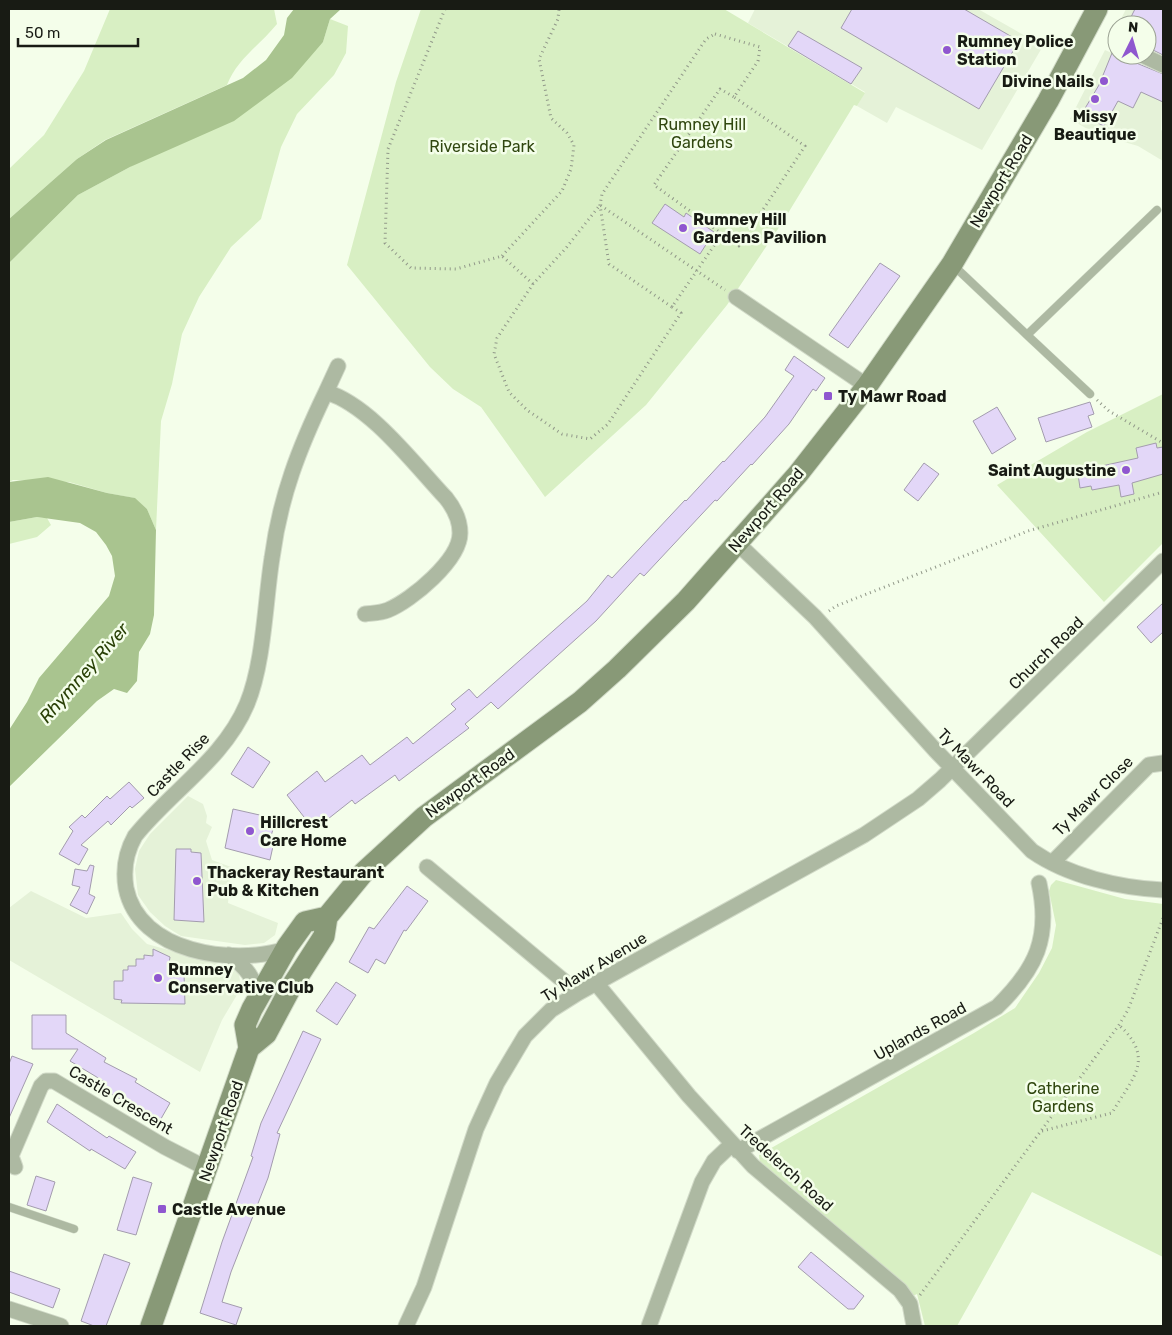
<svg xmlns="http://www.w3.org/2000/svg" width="1172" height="1335" font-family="Rubik,sans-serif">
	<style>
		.built { fill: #e5f2d8 }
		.green { fill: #d8efc3 }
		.water { fill: #a9c48f }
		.building { fill: #e3d7f8; stroke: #a39cae }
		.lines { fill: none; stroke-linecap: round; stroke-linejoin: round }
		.service-casing { stroke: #d1dac8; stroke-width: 9 }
		.minor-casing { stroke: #d1dac8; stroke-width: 17 }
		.secondary-casing { stroke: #d1dac8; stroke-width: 23 }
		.path { stroke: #919889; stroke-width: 3; stroke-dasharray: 1 4; stroke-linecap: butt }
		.service { stroke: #adb9a2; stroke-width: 8 }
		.minor { stroke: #adb9a2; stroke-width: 15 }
		.secondary { stroke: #897; stroke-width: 21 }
		.poi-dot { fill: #8f57cf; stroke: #f4feea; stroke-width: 2 }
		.labels { text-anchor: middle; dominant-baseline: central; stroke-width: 5; stroke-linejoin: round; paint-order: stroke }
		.poi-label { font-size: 16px; font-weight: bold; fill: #181b14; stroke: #f4feea; text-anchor: start }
		.park-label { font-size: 16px; fill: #30470f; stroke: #f4feea }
		.street-label { font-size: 16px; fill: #181b14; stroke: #f4feea }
		.water-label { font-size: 18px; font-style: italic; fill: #294006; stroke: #f4feea }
	</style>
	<rect width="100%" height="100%" fill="#f4feea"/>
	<path class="built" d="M755 9H978L1043 46 982 150 896 107 887 123 857 106 865 92 748 23Z
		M1126 9H1163V52L1147 45V25H1118Z
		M1105 50 1163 76 1161 130 1163 131V161L1138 146 1107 137 1103 138 1070 119Z
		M188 796 203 804 207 816 206 823 212 827 206 841 212 860 231 867 228 903 278 923 275 935 264 943 245 945 181 936 165 926 150 912 138 895 135 869 139 851 150 834Z
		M31 891 86 918 121 913 132 929 147 944 230 967 239 974 241 988 222 1020 200 1072 9 960V908Z"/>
	<path class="green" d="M110 9H274L277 24C260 45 237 59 227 85L105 140 77 159 9 219V169L44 135 84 71Z
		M421 9H724L865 93 857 106 854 105 782 223 727 305 646 405 545 497 481 407 453 389 430 367 347 265 396 82Z
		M330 19 348 26 346 53 334 75 297 114 281 147 261 219 231 247 199 297 182 334 172 384 161 421 156 530 147 509 134 498 107 493 69 482 13 480 9 482V263L78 195 130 167 323 42Z
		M1163 394V543L1104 602 997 485 1087 432Z
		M37 517 47 518 51 525 37 537 9 544V522Z
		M1056 880 1125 899 1163 904V1257L1032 1192 957 1326H925L917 1294 913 1296 760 1163 759 1155 974 1033 1015 1008 1039 973 1052 948 1056 925 1049 891 1051 885Z"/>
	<path class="water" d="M294 9H341L330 19 323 42 292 78 234 121 130 167 78 195 9 263V219L77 159 106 140 243 78 266 60 284 35 287 18Z
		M48 477 107 493 135 498 147 509 156 530 154 615 150 634 139 652 137 681 127 693 114 689 97 701 9 787V730L27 702 39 678 109 596 115 576 112 556 106 545 96 532 80 523 37 517 9 522V482Z"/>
	<path class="building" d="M852 9H964L1019 41 979 109 841 28Z
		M1135 9H1163V55L1147 47V25H1127Z
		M798 31 862 68 851 84 788 46Z
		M1112 53 1163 74V102L1141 92 1133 108 1118 101 1104 126 1081 115 1099 85Z
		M665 204 684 217 686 213 714 232 700 254 652 223Z
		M880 263 900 276 848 348 829 335Z
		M794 356 825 378 816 391 813 389 789 424 752 465 751 464 717 501 715 500 644 576 640 573 596 621 498 709 491 702 465 724 469 728 399 781 395 775 355 804 352 800 314 830 287 795 317 771 325 782 362 755 370 765 407 737 413 744 456 709 451 704 469 689 477 698 587 601 608 575 612 578 685 500 686 501 723 461 724 462 765 417 794 376 785 370Z
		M1090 402 1094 414 1088 416 1092 427 1046 442 1038 418Z
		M997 407 1016 439 992 454 973 421Z
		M1156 443 1157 448 1163 447V474L1132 483 1134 494 1121 497 1119 485 1092 490 1091 486 1080 488 1078 474 1088 472V469L1138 458 1136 448Z
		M924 463 939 474 918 501 904 490Z
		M1163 603V632L1151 643 1137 627Z
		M248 747 270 762 253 788 231 774Z
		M129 782 144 798 132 808 130 806 111 825 108 821 81 845 88 849 79 865 59 854 73 831 69 827 82 815 85 818 107 796 110 799Z
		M233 809 264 816 263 823 274 826 271 836 275 837 270 860 225 848Z
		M176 849H191V852L201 853 204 922 174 920Z
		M90 865 94 866 89 894 95 897 87 914 70 905 80 887 72 885 75 869 87 871Z
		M407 886 428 901 406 931 404 930 385 964 376 959 368 973 349 962 369 927 374 929Z
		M153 949 170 957 168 970 184 974 185 1004 121 1003 122 1000 114 999V981H123V970H128V966H136V959H144V955L153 956Z
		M336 982 356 995 337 1025 316 1011Z
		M32 1015H66V1033L106 1058 104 1062 137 1079 135 1082 170 1103 158 1124 135 1110 136 1107 101 1089 105 1082 70 1061 78 1049H32Z
		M303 1031 321 1039 277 1133 280 1134 268 1178 231 1272 222 1302 242 1308 236 1325 200 1313 222 1242 253 1157 251 1156 261 1123Z
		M12 1056 33 1064 9 1118V1064Z
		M57 1104 107 1138 109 1136 136 1152 125 1169 91 1149 90 1151 47 1122Z
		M36 1176 55 1182 46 1211 27 1205Z
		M133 1177 152 1183 136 1235 117 1230Z
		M811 1252 864 1296 854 1309H848L798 1267Z
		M104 1254 130 1263 106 1326H94L81 1321Z
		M9 1271 60 1289 53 1308 9 1292Z"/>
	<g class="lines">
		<g class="service-casing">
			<path id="service" d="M954 266 1027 335 1157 210
				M1027 335 1090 394
				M9 1207 74 1229"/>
		</g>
		<g class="minor-casing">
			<path id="minor" d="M1142 55 1163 65
				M736 297 867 386
				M326 392 338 366
				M737 543 815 617 935 750 1032 851C1068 876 1120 888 1163 890
				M1052 863 1149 765 1163 763
				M427 867 578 993
				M286 949C233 966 139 953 126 888 123 870 126 852 135 836 171 791 224 759 247 704 264 663 265 602 272 558 280 497 299 448 326 392 370 405 414 464 446 498 454 508 460 519 460 533 460 560 412 600 388 610 381 613 373 613 365 614
				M229 955C246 967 255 978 258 999
				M596 983 689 1096 753 1166 900 1290 910 1304 914 1326
				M738 1151 997 1007C1036 969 1051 938 1039 883
				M15 1167 11 1156 41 1086 46 1081H54L165 1147 208 1169
				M9 1309 61 1326
				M406 1326 424 1287 476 1129 497 1083 525 1036 551 1010 578 993 864 835 918 799 940 780 1163 561
				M649 1326 702 1182 714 1161 732 1144"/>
		</g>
		<g class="secondary-casing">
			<path id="secondary" d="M249 1048 245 1025 252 1009 287 947 305 922 327 917
				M151 1326 249 1048 266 1034 290 989 324 936 327 917 364 872 424 817 580 702 617 669 686 601 798 474 867 386 952 264 1048 101 1097 9"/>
		</g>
		<path class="path" d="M445 9 388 149 385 243 411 268 456 269 502 256 533 284
			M715 34 760 47 758 61 734 97 805 146 739 246 722 234 672 307 609 264 600 205 602 194 706 39Z
			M722 234 654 185 720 89 734 97
			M502 256 562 191 571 169 574 145 567 133 551 118 539 59 558 19 559 9
			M672 307 681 313 608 424 590 439 562 434 527 410 509 392 494 354 497 338 533 284 566 248 600 205 725 290
			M1097 400 1109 411 1163 443
			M829 611 836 606 1028 531 1163 492
			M1042 1131 1112 1113C1132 1078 1156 1059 1119 1025
			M920 1295 1119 1025 1128 1010 1163 918"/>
		<use href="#service" class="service"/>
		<use href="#minor" class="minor"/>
		<use href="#secondary" class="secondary"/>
	</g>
	<g class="poi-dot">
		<circle cx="947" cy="50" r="5"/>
		<circle cx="1104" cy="81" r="5"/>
		<circle cx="1095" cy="99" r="5"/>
		<circle cx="683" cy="228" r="5"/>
		<rect x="823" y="391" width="10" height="10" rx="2.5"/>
		<circle cx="1126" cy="470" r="5"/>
		<circle cx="250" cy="831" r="5"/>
		<circle cx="197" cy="881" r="5"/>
		<circle cx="158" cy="978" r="5"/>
		<rect x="157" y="1204" width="10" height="10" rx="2.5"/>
	</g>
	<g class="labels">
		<g class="poi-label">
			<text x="957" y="41">Rumney Police<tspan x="957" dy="18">Station</tspan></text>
			<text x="1094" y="81" text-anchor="end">Divine Nails</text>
			<text x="1095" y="116" text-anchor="middle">Missy<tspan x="1095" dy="18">Beautique</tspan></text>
			<text x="693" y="219">Rumney Hill<tspan x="693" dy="18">Gardens Pavilion</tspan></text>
			<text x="838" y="396">Ty Mawr Road</text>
			<text x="1116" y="470" text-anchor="end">Saint Augustine</text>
			<text x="260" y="822">Hillcrest<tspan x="260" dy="18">Care Home</tspan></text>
			<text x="207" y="872">Thackeray Restaurant<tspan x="207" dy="18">Pub &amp; Kitchen</tspan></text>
			<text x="168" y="969">Rumney<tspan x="168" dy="18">Conservative Club</tspan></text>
			<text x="172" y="1209">Castle Avenue</text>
		</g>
		<g class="park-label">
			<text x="702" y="124">Rumney Hill<tspan x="702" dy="18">Gardens</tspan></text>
			<text x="482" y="146">Riverside Park</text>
			<text x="1063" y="1088">Catherine<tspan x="1063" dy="18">Gardens</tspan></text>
		</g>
		<g class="street-label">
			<text transform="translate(1001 181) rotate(-59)">Newport Road</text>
			<text transform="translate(766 510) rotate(-49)">Newport Road</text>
			<text transform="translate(1046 653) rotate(-44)">Church Road</text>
			<text transform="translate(178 765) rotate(-46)">Castle Rise</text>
			<text transform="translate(976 768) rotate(46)">Ty Mawr Road</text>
			<text transform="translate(470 783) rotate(-36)">Newport Road</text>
			<text transform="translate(1093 796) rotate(-45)">Ty Mawr Close</text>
			<text transform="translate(594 967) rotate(-31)">Ty Mawr Avenue</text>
			<text transform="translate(920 1031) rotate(-29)">Uplands Road</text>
			<text transform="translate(121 1100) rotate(31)">Castle Crescent</text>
			<text transform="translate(221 1131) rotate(-71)">Newport Road</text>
			<text transform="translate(786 1168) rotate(42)">Tredelerch Road</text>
		</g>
		<g class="water-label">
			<text transform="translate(84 673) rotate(-49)">Rhymney River</text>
		</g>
	</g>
	<rect width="1172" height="1335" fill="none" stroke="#181b14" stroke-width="20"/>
	<g transform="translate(1132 40) rotate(5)"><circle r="24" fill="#f4feea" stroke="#9ca394"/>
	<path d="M0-4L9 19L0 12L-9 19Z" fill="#8f57cf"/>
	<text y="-8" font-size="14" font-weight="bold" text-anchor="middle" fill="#181b14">N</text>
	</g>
	<path d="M18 38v8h120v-8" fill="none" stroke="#181b14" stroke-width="2.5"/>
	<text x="25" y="38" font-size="15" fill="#181b14" stroke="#f4feea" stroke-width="4" paint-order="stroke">50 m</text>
</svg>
